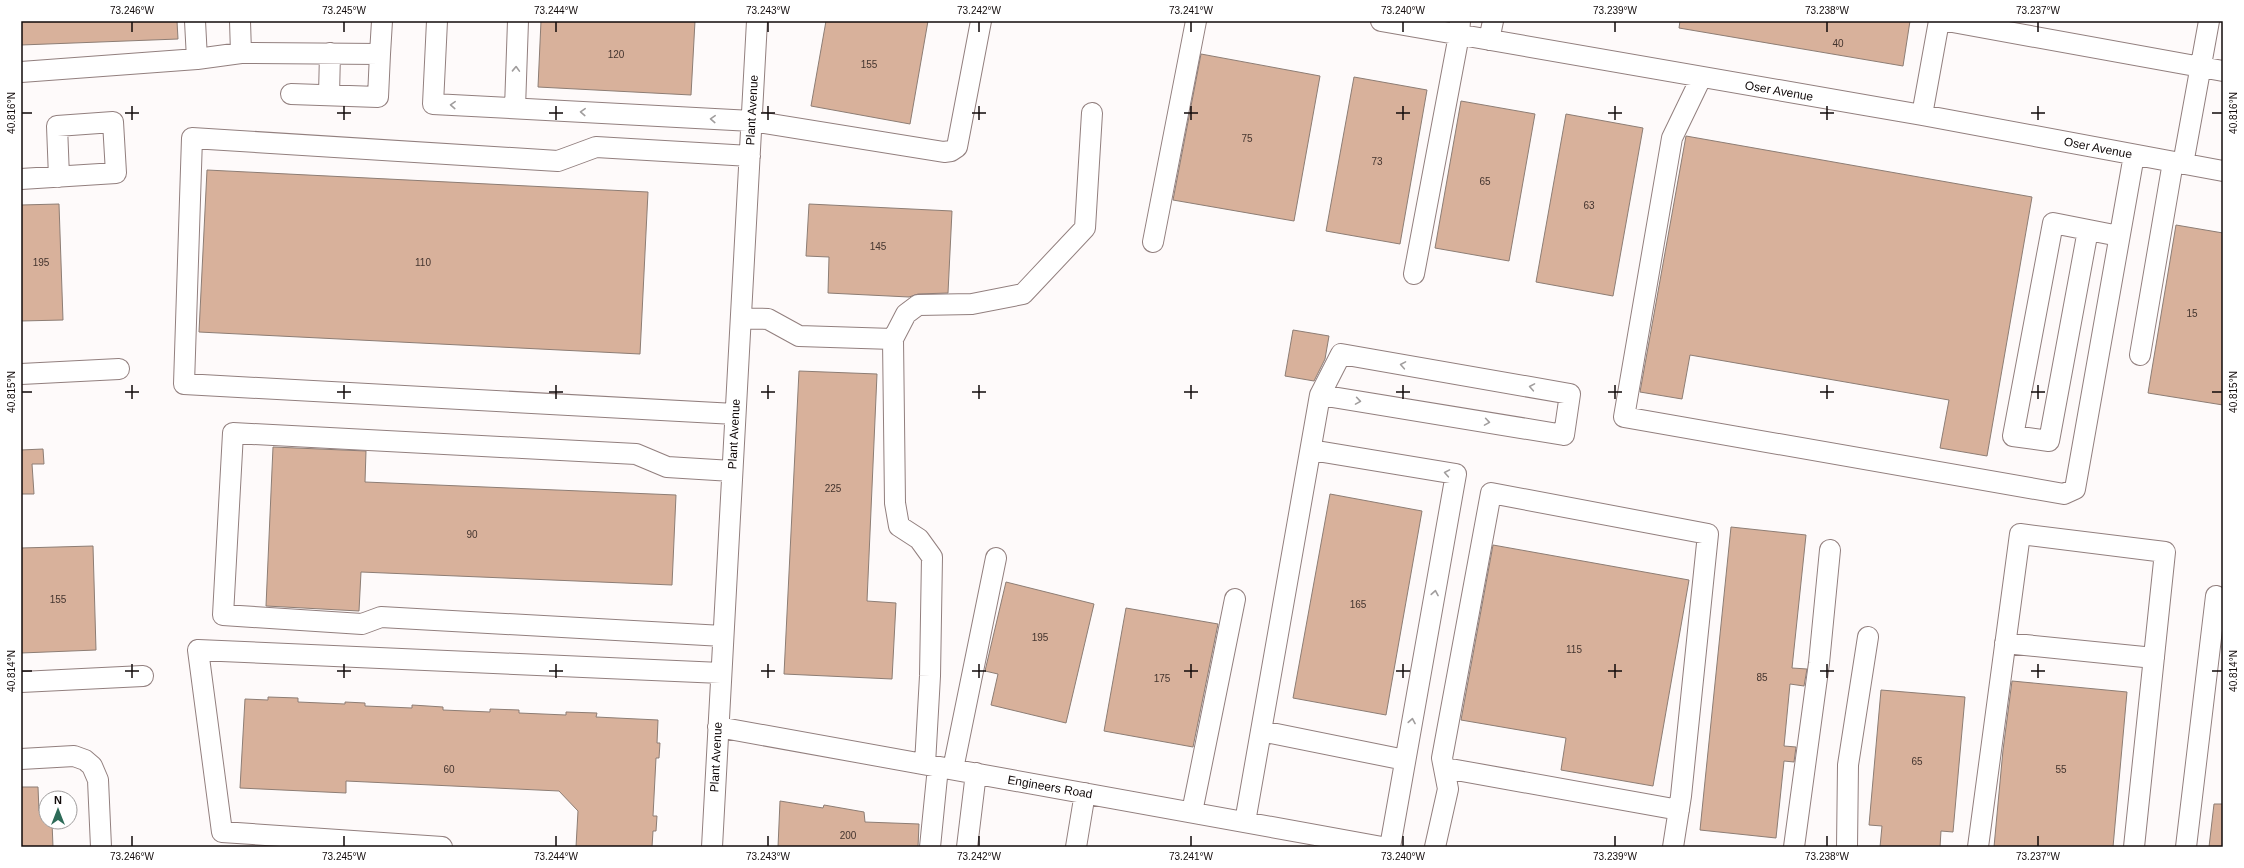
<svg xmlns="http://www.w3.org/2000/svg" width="2244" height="868" font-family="Helvetica,sans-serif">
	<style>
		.building { fill: #d8b19b; stroke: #8d7d74 }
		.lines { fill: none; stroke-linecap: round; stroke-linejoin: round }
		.minor-casing { stroke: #927f7e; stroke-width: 22 }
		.minor { stroke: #fff; stroke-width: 20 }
		.oneway { stroke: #a09d9d }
		.ticks { fill: none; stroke: #110a0a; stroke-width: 1.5 }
		.labels { text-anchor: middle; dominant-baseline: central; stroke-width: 3; stroke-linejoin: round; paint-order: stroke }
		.number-label { font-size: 10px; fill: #43342e }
		.street-label { font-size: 12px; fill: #110a0a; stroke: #fff }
		.neatline { fill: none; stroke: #110a0a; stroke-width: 1.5 }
		.ticks-label { font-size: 10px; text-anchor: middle; fill: #110a0a }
	</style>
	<rect width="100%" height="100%" fill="#fefafa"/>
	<path class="building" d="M21 21H177L178 39 21 45Z
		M541 21H695L691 95 538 87Z
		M826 21H928L910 124 811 106Z
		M1680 21H1910L1903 66 1679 28Z
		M1201 54 1320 76 1294 221 1173 200Z
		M1354 77 1427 90 1400 244 1326 231Z
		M1461 101 1535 114 1509 261 1435 248Z
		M1566 114 1643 128 1613 296 1536 282Z
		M1686 136 2032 197 1987 456 1940 448 1949 400 1690 355 1682 399 1640 392Z
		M207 170 648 192 640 354 199 332Z
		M59 204 63 320 21 321V205Z
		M809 204 952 211 948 293 918 294 909 297 828 293 829 257 806 256Z
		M2176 225 2223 233V405L2148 393Z
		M1293 330 1329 336 1325 359 1314 381 1285 376Z
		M799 371 877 374 867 601 896 603 892 679 784 674Z
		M273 447 366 451 365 482 676 495 672 585 361 572 359 611 266 606Z
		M43 449 44 464H32L34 494H21V450Z
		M1330 494 1422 511 1386 715 1293 698Z
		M1731 527 1806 535 1792 668 1807 669 1804 686 1790 684 1784 746 1796 747 1794 762 1784 761 1776 838 1700 830Z
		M1493 545 1689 580 1653 786 1561 770 1566 738 1461 720Z
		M93 546 96 650 21 653V548Z
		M1006 582 1094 604 1066 723 991 705 998 674 985 671Z
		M1126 608 1218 624 1193 747 1104 731Z
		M2012 681 2127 692 2113 847H1994L2003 750Z
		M1881 690 1965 697 1953 832 1941 831 1940 847H1880L1882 826 1869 825Z
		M268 697 298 698V702L345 704V702L365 703V706L412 708V705L443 707V710L490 712V709L519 710V713L566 715V712L597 713 596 717 658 720 657 743H660L659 758H656L653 816H657L656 831H653L652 847H576L578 811 559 791 346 781V793L240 788 245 699 268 700Z
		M21 787H38L39 811H46V822H52L53 847H21Z
		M780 801 823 808 824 805 864 812 865 822 919 824 918 847H778Z
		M2214 804H2223V847H2209Z"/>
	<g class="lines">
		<g class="minor-casing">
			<path id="minor" d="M195 21 197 59
				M437 21 433 104 752 121 944 152 951 151 957 147 981 21
				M1381 21 1922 115 2223 171
				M1947 21 2223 71
				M1489 40 1493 21
				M241 53 380 54 382 21
				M21 72 197 59 241 53 240 21
				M1701 78 1672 138 1624 417 2064 494 2075 489 2134 155
				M291 94 378 97 380 54
				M329 95 330 53
				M515 108 518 21
				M1922 115 1939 21
				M2183 164 2209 21
				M21 179 116 173 113 122 57 126 59 177
				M2088 230 2049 441 2013 436 2053 223 2119 236
				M1153 242 1196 21
				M1414 274 1459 35 1460 21
				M741 318 768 319 799 336 893 339 895 503 899 526 919 539 932 557 930 676 925 764
				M893 339 906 314 918 305 972 304 1023 294 1085 228 1092 113
				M2140 355 2173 162
				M21 374 119 369
				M735 414 184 384 192 138 558 161 596 147 750 156
				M1311 450 1456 474 1390 847
				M723 636 381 617 362 624 223 615 233 433 636 454 667 467 732 471
				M2005 643 2154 658
				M21 682 143 676
				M718 727 1382 847
				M1261 731 1405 760
				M21 759 74 756 85 760 92 766 98 780 101 847
				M1445 768 1679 810
				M953 769 996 558
				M1192 812 1235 599
				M1245 822 1320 395 1341 354 1570 394 1564 435 1320 395
				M442 847 222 832 198 650 721 673
				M712 847 757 21
				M930 847 938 767
				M967 847 976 773
				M1076 847 1085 793
				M1435 847 1448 789 1442 758 1491 493 1708 534 1681 796 1673 847
				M1794 847 1819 663 1830 550
				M1847 847 1848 765 1868 637
				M1978 847 2020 534 2165 552 2134 847
				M2186 847 2216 596"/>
		</g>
		<use href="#minor" class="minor"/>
	</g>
	<defs><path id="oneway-chevron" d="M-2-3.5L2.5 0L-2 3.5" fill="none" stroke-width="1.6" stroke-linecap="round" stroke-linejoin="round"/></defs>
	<g class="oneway">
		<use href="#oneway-chevron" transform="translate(516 69) rotate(-88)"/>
		<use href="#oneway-chevron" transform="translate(453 105) rotate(-177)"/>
		<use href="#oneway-chevron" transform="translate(583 112) rotate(-177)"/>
		<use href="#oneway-chevron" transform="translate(713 119) rotate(-177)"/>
		<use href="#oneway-chevron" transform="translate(1403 365) rotate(-170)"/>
		<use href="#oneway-chevron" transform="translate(1532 387) rotate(-170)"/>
		<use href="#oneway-chevron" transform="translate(1358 401) rotate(9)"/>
		<use href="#oneway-chevron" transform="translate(1487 422) rotate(9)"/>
		<use href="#oneway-chevron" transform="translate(1447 473) rotate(-170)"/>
		<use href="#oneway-chevron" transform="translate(1435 593) rotate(-80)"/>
		<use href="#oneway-chevron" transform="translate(1412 721) rotate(-80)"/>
	</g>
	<path class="ticks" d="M132 22V32M344 22V32M556 22V32M768 22V32M979 22V32M1191 22V32M1403 22V32M1615 22V32M1827 22V32M2038 22V32M132 106V120M344 106V120M556 106V120M768 106V120M979 106V120M1191 106V120M1403 106V120M1615 106V120M1827 106V120M2038 106V120M22 113H32M125 113H139M337 113H351M549 113H563M761 113H775M972 113H986M1184 113H1198M1396 113H1410M1608 113H1622M1820 113H1834M2031 113H2045M2212 113H2222M132 385V399M344 385V399M556 385V399M768 385V399M979 385V399M1191 385V399M1403 385V399M1615 385V399M1827 385V399M2038 385V399M22 392H32M125 392H139M337 392H351M549 392H563M761 392H775M972 392H986M1184 392H1198M1396 392H1410M1608 392H1622M1820 392H1834M2031 392H2045M2212 392H2222M132 664V678M344 664V678M556 664V678M768 664V678M979 664V678M1191 664V678M1403 664V678M1615 664V678M1827 664V678M2038 664V678M22 671H32M125 671H139M337 671H351M549 671H563M761 671H775M972 671H986M1184 671H1198M1396 671H1410M1608 671H1622M1820 671H1834M2031 671H2045M2212 671H2222M132 836V846M344 836V846M556 836V846M768 836V846M979 836V846M1191 836V846M1403 836V846M1615 836V846M1827 836V846M2038 836V846"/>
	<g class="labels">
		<g class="number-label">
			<text x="1838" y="43">40</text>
			<text x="616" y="54">120</text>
			<text x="869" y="64">155</text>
			<text x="1247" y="138">75</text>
			<text x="1377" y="161">73</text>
			<text x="1485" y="181">65</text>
			<text x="1589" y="205">63</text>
			<text x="878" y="246">145</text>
			<text x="41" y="262">195</text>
			<text x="423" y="262">110</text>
			<text x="2192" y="313">15</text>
			<text x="833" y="488">225</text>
			<text x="472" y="534">90</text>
			<text x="58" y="599">155</text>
			<text x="1358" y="604">165</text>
			<text x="1040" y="637">195</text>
			<text x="1574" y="649">115</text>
			<text x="1762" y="677">85</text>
			<text x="1162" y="678">175</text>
			<text x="1917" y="761">65</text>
			<text x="449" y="769">60</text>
			<text x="2061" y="769">55</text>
			<text x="848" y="835">200</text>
		</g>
		<g class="street-label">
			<text transform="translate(1779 91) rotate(10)">Oser Avenue</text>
			<text transform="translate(752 110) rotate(-87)">Plant Avenue</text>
			<text transform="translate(2098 148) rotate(11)">Oser Avenue</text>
			<text transform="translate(734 434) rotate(-87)">Plant Avenue</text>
			<text transform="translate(716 757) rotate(-87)">Plant Avenue</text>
			<text transform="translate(1050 787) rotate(10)">Engineers Road</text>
		</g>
	</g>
	<rect width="2244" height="868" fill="none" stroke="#ffffff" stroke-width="44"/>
	<g transform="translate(58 810)"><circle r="19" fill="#ffffff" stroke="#a09d9d"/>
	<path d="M0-3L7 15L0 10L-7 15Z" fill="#2d6b58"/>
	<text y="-6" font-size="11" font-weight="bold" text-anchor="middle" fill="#110a0a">N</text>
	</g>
	<rect x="22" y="22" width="2200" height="824" class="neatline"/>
	<g class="ticks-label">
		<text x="132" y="14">73.246°W</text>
		<text x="344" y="14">73.245°W</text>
		<text x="556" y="14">73.244°W</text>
		<text x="768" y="14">73.243°W</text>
		<text x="979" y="14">73.242°W</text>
		<text x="1191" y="14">73.241°W</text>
		<text x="1403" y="14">73.240°W</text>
		<text x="1615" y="14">73.239°W</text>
		<text x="1827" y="14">73.238°W</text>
		<text x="2038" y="14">73.237°W</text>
		<text transform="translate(11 113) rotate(-90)" y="4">40.816°N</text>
		<text transform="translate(2233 113) rotate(-90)" y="4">40.816°N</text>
		<text transform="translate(11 392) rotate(-90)" y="4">40.815°N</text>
		<text transform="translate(2233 392) rotate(-90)" y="4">40.815°N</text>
		<text transform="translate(11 671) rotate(-90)" y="4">40.814°N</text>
		<text transform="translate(2233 671) rotate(-90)" y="4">40.814°N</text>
		<text x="132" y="860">73.246°W</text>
		<text x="344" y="860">73.245°W</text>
		<text x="556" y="860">73.244°W</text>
		<text x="768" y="860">73.243°W</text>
		<text x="979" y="860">73.242°W</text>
		<text x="1191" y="860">73.241°W</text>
		<text x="1403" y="860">73.240°W</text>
		<text x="1615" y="860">73.239°W</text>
		<text x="1827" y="860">73.238°W</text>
		<text x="2038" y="860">73.237°W</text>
	</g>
</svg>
